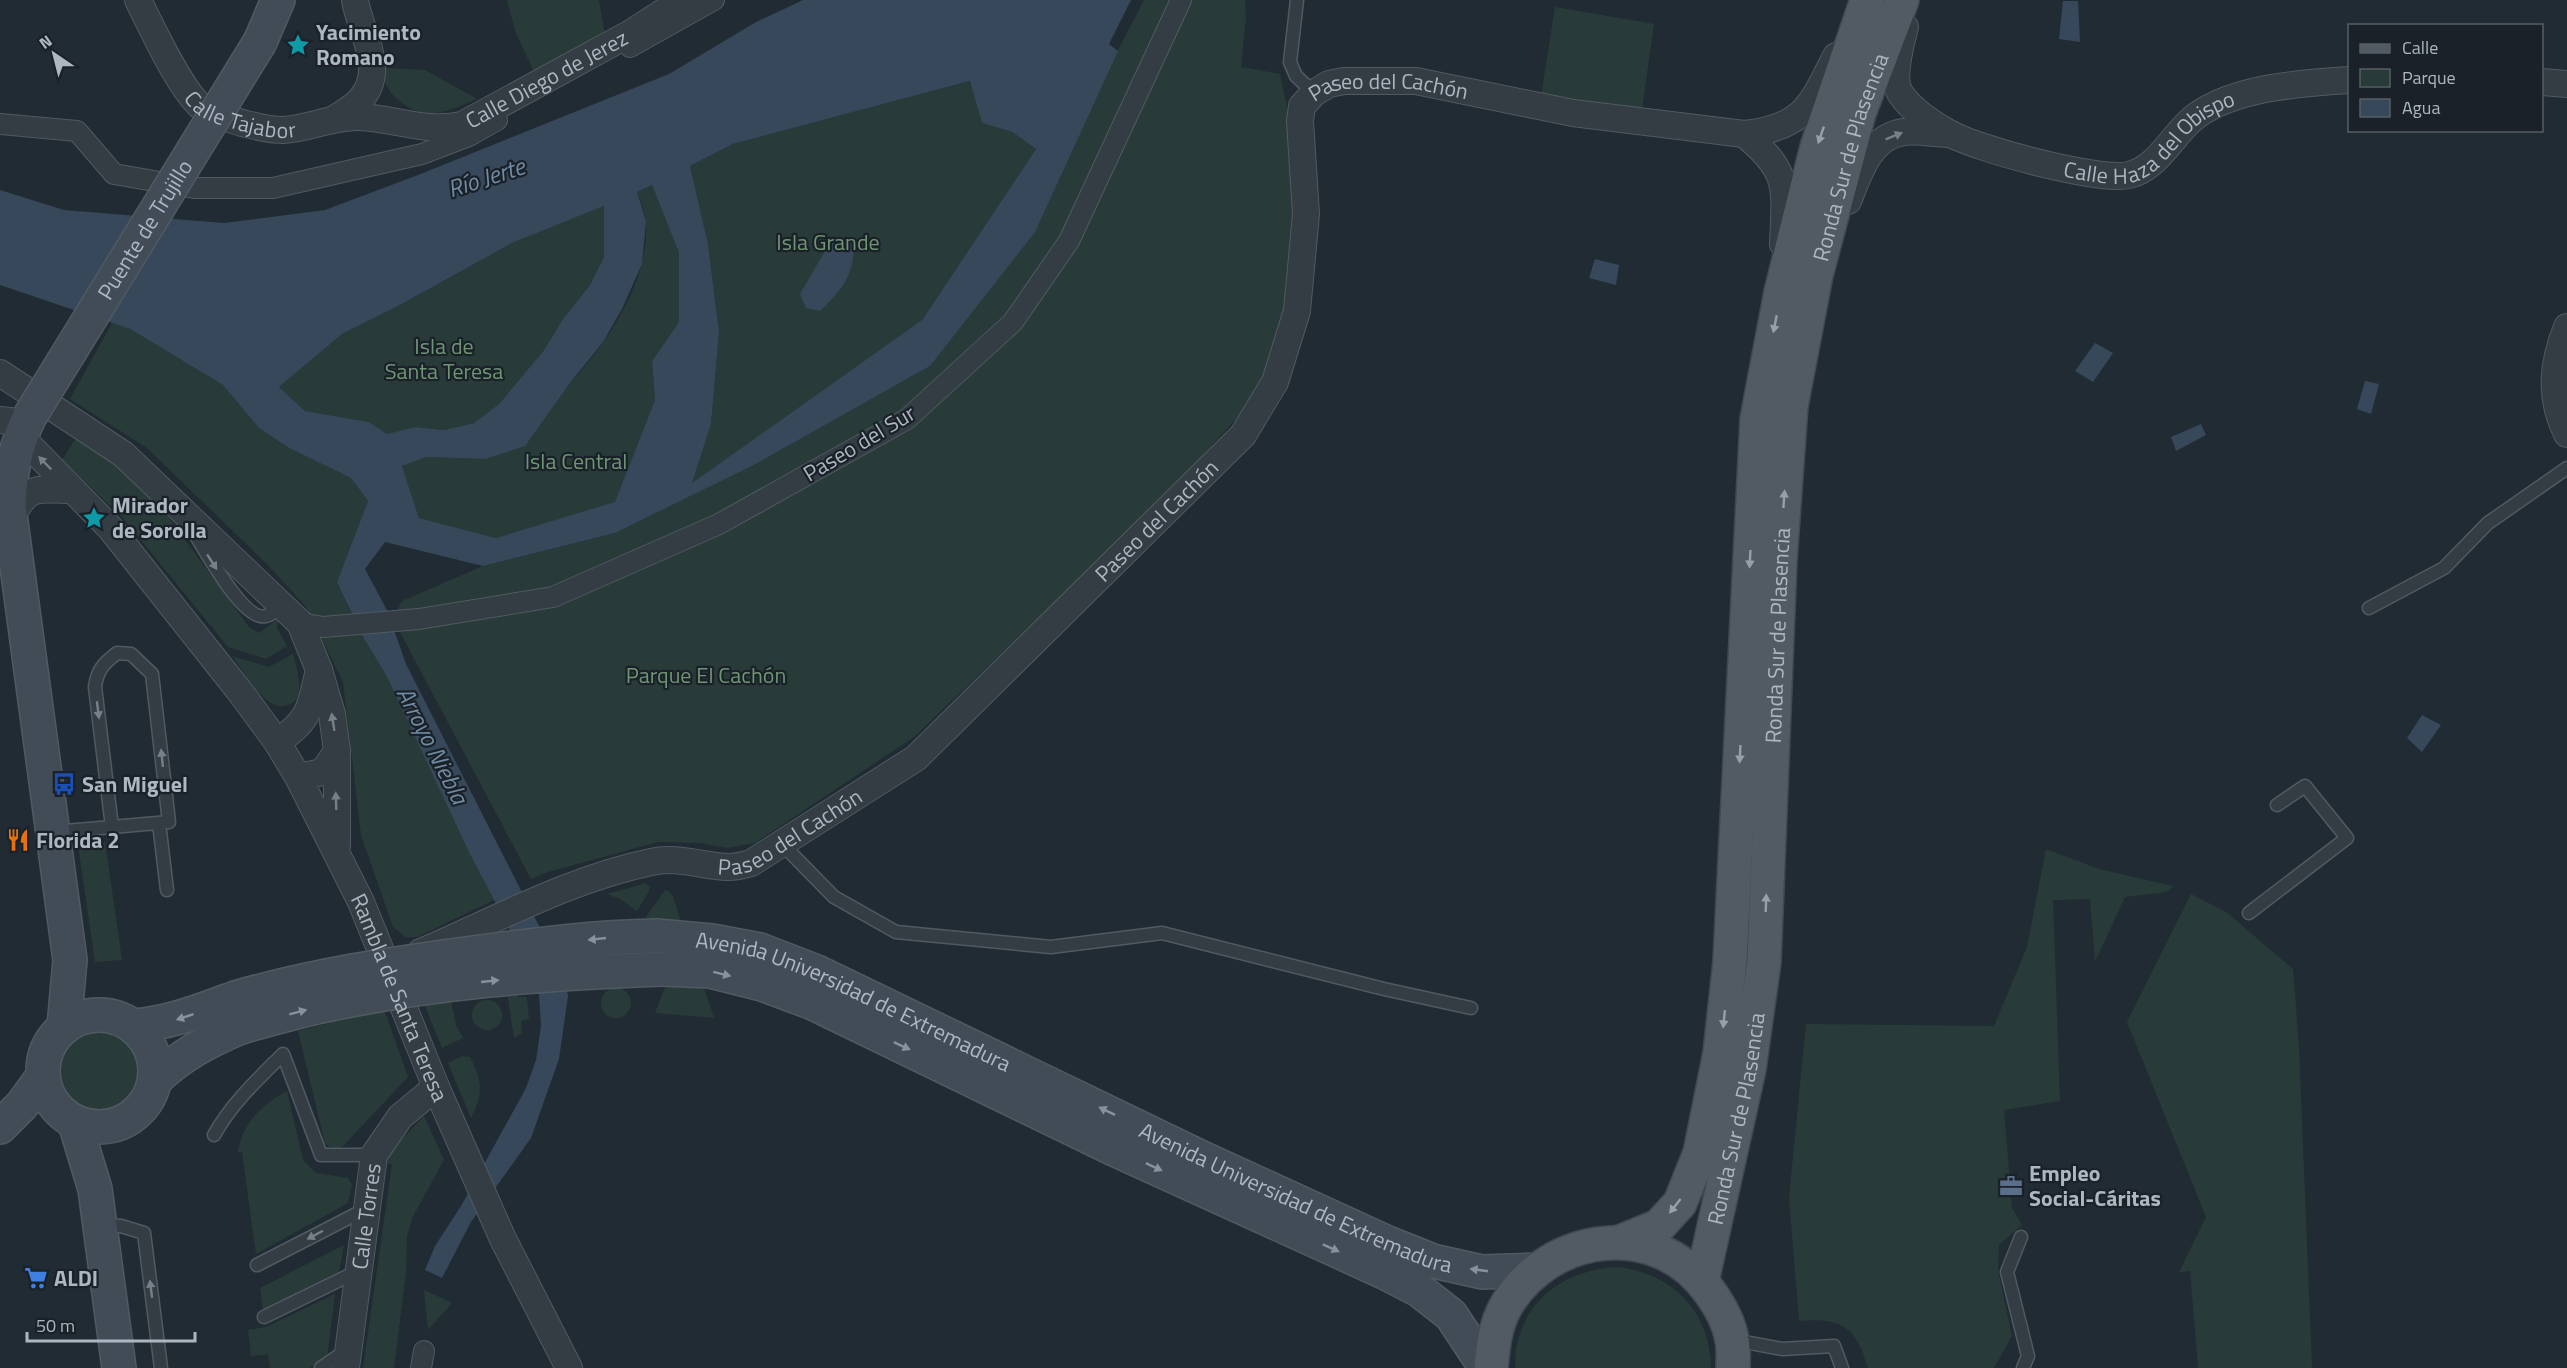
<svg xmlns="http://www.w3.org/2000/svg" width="2567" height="1368" font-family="'Titillium Web',sans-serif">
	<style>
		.green { fill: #293b39 }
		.water { fill: #364859; fill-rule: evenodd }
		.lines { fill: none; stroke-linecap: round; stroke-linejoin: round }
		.service-casing { stroke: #515a62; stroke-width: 15 }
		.pedestrian-casing { stroke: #515a62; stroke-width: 22 }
		.minor-casing { stroke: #515a62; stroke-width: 28 }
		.secondary-casing { stroke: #515a62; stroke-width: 36 }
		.primary-casing { stroke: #404851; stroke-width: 36 }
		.service { stroke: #343c44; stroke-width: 12 }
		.pedestrian { stroke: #343c44; stroke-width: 20 }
		.minor { stroke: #343c44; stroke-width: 26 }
		.secondary { stroke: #424c57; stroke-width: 33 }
		.primary { stroke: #525b64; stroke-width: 33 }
		.secondary-bridge-casing { stroke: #515a62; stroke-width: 36; stroke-linecap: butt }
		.secondary-bridge { stroke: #424c57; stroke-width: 33 }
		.oneway { fill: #97a0aa }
		.oneway2 { fill: #778089 }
		.oneway3 { fill: #88929c }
		.labels { text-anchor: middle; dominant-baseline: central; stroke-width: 4.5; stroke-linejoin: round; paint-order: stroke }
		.poi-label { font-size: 22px; font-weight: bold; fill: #aeb7c1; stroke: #1a2129; text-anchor: start }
		.street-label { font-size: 22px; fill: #aeb7c1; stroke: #1a2129 }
		.park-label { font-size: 22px; fill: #709575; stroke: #1a2129 }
		.water-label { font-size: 24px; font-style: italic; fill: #718ba2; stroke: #1a2129 }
	</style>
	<rect width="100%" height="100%" fill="#212b33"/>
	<path class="green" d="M507 0H599L605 35 534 72 515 31Z
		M1144 0H1245L1246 18 1241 67 1280 74 1290 122 1293 248 1286 316 1268 368 1237 418 1154 507 914 737 755 843 727 848 700 843 658 842 548 872 531 879 393 619 402 601 483 566 615 533 752 466 930 366 1100 85Z
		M1555 7 1654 24 1642 109 1541 96Z
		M385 68 425 70 477 99C446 112 423 124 395 97 386 88 383 80 385 68Z
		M971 81 982 123 1012 132 1036 149 921 321 691 484 711 424 719 332 708 244 690 166 733 144Z
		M652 185 679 253V322L652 361 655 400 615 503 496 538 419 518 402 466 427 457 485 459C513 435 544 413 568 386 607 343 649 283 646 223 646 213 640 202 637 192Z
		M604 206V257L590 285 563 319 544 350 499 404 474 423 444 430 415 427 387 434 369 422 305 411 279 387 342 334 400 305 512 243Z
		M112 323 130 329 223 385 259 428 289 448 351 478 368 501 337 582 360 632 386 675 494 900 417 937H406L393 927 361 835 343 682 306 607 270 567 147 448 70 399Z
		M78 435 120 465 155 499 249 627 259 633 279 618 277 628 287 646 266 659 228 647 123 518 62 460Z
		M293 654C297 669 309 703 284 706 278 707 272 704 267 700 253 689 243 670 232 656L269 667Z
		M105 842 122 960 95 962 78 845Z
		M2046 849 2099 869 2173 886 2167 892 2125 897 2095 962 2090 899 2053 900 2060 1101 2004 1110 2012 1208 2022 1225 1999 1245 1998 1271 2012 1336 1994 1368H1868C1856 1327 1842 1317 1799 1321L1789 1197 1806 1024 1994 1026 2027 947Z
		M646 883 650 887 649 891 637 911 620 899 607 894Z
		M665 890 670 892 673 897 714 1018 655 1013 667 982 652 924 646 917Z
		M2191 894 2226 912 2293 969 2299 1047 2312 1368H2198L2190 1271 2179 1272 2206 1217 2127 1022Z
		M506 984 515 987 518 997H527L529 1019 521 1021 522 1033 514 1038Z
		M601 1003a15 15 0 1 1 30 0a15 15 0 1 1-30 0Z
		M420 994 451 1001 456 1025 463 1038 442 1048Z
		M472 1015a15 15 0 1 1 30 0a15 15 0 1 1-30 0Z
		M384 1009 408 1077 343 1146 339 1149 329 1147 325 1143 298 1031Z
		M52 1070a47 47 0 1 1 94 0a47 47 0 1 1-94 0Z
		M462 1056 470 1057C482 1081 484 1093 471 1118L448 1063Z
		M287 1091 303 1160 316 1173 348 1178 352 1185 348 1203 256 1254 242 1152H238C242 1124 262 1104 287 1091Z
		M424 1116 444 1160 412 1218 407 1237 406 1272 394 1368H363L392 1164H378Z
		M344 1245 339 1272 263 1311 260 1288Z
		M1619 1267C1674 1275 1710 1311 1711 1368H1515C1514 1306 1561 1269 1619 1267Z
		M424 1290 452 1303 428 1330Z
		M335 1294 327 1358 309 1368H270L268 1354 251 1356 248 1330 266 1327Z"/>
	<path class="water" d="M803 0H1131L1109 44 1118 51 1035 232 930 366 752 466 615 533 483 566 385 542 365 569 388 612 353 616 337 582 368 501 351 478 289 448 259 428 223 385 130 329 0 285V190L64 210 224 223 325 210 418 175 669 74 756 22ZM970 81 982 123 1012 132 1036 149 922 320 692 483 711 424 719 332 708 244 690 166 733 144ZM652 185 679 253V322L652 361 655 400 615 502 496 538 419 518 402 466 427 457 485 459 525 446 567 387 603 342 622 309 642 264 646 221 637 192ZM604 206V257L590 285 563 319 544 350 499 404 474 423 444 430 415 427 387 434 369 422 305 411 279 387 342 334 400 305 512 243Z
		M2063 1H2078L2080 42 2059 39Z
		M844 238 854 243C854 275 843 289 820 311L806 308 800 294 829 244Z
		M1595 259 1619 265 1616 285 1589 278Z
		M2095 343 2113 353 2093 382 2075 371Z
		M2365 381 2379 384 2371 414 2357 409Z
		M2201 424 2206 435 2176 451 2171 437Z
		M393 627 406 664 563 973 568 996 559 1059 531 1138 471 1222 442 1278 425 1270 435 1246 461 1206 526 1088 536 1060 541 1026 539 994 514 938 470 854 386 675 360 632Z
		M2422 715 2441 725 2422 752 2407 738Z"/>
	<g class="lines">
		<g class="service-casing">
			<path id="service" d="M1297 0 1290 62 1296 76 1314 93
				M196 536C207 553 244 622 266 616 272 615 277 609 281 605
				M2369 608 2444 568 2488 523 2567 468
				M159 823 167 890
				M54 832 169 822 152 674 131 654 117 653C104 663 97 670 95 687L112 827
				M782 844 834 897 896 932 1051 947 1162 933 1384 989 1471 1008
				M2249 913 2347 838 2305 786 2277 805
				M214 1135C232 1103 257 1080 283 1054L321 1155H374
				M102 1225 121 1226 144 1233 161 1368
				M2021 1237 2007 1272 2028 1356 2023 1368
				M257 1265 366 1209
				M264 1317 358 1271
				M1734 1340 1782 1349 1834 1346 1842 1368
				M321 1368 347 1350"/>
		</g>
		<g class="pedestrian-casing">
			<path id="pedestrian" d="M630 47 714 0
				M0 124 77 131 114 174 194 188H273L422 154 469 136 497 120
				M300 623 323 627 419 619 553 597 719 524 907 419 1013 322 1069 241 1181 0
				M421 1368 424 1351"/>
		</g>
		<g class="minor-casing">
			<g id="minor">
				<path id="s1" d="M138 0C151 26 182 94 204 109 215 116 230 119 242 123 255 126 269 130 283 130 309 129 332 116 359 117 395 118 424 133 462 125L631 33 682 0"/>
				<path id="s2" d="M1905 27C1901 43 1891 78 1900 93 1912 111 1931 123 1949 133 1977 149 2100 182 2129 175 2159 168 2173 133 2196 116 2236 87 2302 83 2350 80"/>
				<path d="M2542 82 2567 84"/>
				<path d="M334 119C343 113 355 107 361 99 387 69 360 32 355 0"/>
				<path d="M1744 134C1791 172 1785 188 1783 244"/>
				<path d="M1848 201C1859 174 1870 136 1904 132 1918 130 1936 134 1951 134"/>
				<path d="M2567 327C2552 364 2549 398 2567 434"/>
				<path d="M0 373 123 454 300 623 319 670 332 714 337 751 323 772 298 777"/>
				<path d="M0 420 18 422 30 416"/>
				<path id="s3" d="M20 436 111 529 241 693 277 742 298 777 361 902 436 1087 503 1239 569 1368"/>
				<path d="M11 518C28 485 36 489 70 490"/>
				<path d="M277 742C311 720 310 707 319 670"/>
				<path d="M337 751V845"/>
				<path id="s4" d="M421 952C496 920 570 879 651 862 678 856 702 866 728 867 736 867 744 865 751 863L916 758 1243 435 1275 382 1297 311 1306 214 1300 121 1302 106 1314 93 1329 84 1344 81H1416L1573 113 1744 134C1804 128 1811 105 1836 56"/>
				<path id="s5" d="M346 1368 374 1155 400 1117 436 1087"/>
			</g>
		</g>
		<g class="secondary-casing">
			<g id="secondary">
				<path d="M260 42 278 0"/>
				<path d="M30 416C15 446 10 473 9 507L70 960 64 1027"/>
				<path id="s6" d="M656 936 712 941 760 950 817 972 1202 1158 1388 1243 1433 1261 1482 1272 1537 1270"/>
				<path d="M663 969 710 971 762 984 813 1003 1112 1148 1384 1272 1419 1290 1451 1315 1486 1368"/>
				<circle cx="99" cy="1071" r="56"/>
				<path d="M133 1026C170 1023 200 1011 235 998"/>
				<path d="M155 1080C181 1055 208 1041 241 1027"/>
				<path d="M75 1123 95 1189 119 1368"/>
				<path d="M0 1127 22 1105 43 1076"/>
			</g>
		</g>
		<g class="primary-casing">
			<g id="primary">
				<path d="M1620 1242 1659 1226 1680 1203 1700 1153 1720 1053 1730 961 1757 419 1781 292 1817 147 1867 0"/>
				<path id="s7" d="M1702 1281 1749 1069 1764 962 1780 560 1791 406 1816 275 1859 113 1902 0"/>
				<path d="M1491 1368C1493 1347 1495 1325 1506 1306 1549 1232 1657 1218 1709 1291 1720 1306 1729 1322 1732 1340 1734 1349 1733 1359 1733 1368"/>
			</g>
		</g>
		<use href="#service" class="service"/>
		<use href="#pedestrian" class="pedestrian"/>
		<use href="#minor" class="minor"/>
		<use href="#secondary" class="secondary"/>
		<use href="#primary" class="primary"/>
		<g class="secondary-bridge-casing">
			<g id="secondary-bridge">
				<path id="s8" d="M30 416 260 42"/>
				<path d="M235 998C315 975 390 964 473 953 533 945 595 937 656 936"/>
				<path d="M241 1027C266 1020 291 1013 317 1007 429 982 548 973 663 969"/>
			</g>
		</g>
		<use href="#secondary-bridge" class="secondary-bridge"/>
	</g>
	<defs><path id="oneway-solid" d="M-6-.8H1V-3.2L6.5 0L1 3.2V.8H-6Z" transform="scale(1.5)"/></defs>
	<g class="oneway">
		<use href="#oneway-solid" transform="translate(1821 135) rotate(109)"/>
		<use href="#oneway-solid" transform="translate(1775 324) rotate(101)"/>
		<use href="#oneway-solid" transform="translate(1784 499) rotate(-86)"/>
		<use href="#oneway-solid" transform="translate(1750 559) rotate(93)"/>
		<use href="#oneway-solid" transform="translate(1740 754) rotate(93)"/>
		<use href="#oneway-solid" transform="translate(1766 903) rotate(-88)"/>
		<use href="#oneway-solid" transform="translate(1724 1019) rotate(96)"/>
		<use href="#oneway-solid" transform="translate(1675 1206) rotate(128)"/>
	</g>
	<g class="oneway2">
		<use href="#oneway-solid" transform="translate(1894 136) rotate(-22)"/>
		<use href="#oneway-solid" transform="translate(45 463) rotate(-134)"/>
		<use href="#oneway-solid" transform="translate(212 562) rotate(57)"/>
		<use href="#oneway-solid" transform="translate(98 710) rotate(83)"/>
		<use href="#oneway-solid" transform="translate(333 722) rotate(-99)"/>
		<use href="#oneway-solid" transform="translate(162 758) rotate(-96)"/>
		<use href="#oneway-solid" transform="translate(336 801) rotate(-92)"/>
		<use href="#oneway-solid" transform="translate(315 1235) rotate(152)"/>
		<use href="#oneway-solid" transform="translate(151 1289) rotate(-97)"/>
	</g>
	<g class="oneway3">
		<use href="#oneway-solid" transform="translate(597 939) rotate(174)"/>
		<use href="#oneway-solid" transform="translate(722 974) rotate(14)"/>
		<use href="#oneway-solid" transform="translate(490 981) rotate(-6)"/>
		<use href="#oneway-solid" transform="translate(298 1012) rotate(-15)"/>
		<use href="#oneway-solid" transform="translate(185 1017) rotate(162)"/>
		<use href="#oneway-solid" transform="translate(902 1046) rotate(25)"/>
		<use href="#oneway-solid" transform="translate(1107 1111) rotate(-154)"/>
		<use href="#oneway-solid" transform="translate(1154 1167) rotate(25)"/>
		<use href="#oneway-solid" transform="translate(1331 1248) rotate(24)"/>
		<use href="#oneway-solid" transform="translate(1479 1270) rotate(-172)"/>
	</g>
	<defs>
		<g id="sight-bare" transform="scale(1.8)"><path d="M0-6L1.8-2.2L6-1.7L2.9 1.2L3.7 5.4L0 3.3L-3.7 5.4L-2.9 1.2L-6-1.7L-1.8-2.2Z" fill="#0f9aa8" stroke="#1a2129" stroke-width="2.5" paint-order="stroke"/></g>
		<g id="bus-bare" transform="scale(1.8)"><path d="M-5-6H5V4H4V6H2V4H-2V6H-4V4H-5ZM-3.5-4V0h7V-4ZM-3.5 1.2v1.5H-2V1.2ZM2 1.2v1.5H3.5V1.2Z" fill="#1a4fb4" stroke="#1a2129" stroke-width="2.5" paint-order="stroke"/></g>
		<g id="restaurant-bare" transform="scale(1.8)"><path d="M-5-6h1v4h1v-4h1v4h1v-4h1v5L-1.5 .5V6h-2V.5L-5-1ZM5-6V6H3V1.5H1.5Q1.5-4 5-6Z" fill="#e8710a" stroke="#1a2129" stroke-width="2.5" paint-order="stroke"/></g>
		<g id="office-bare" transform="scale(1.8)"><path d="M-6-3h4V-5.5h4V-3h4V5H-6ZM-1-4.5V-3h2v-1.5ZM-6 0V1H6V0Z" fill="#5c6f8a" stroke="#1a2129" stroke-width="2.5" paint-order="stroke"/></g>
		<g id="supermarket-bare" transform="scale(1.8)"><path d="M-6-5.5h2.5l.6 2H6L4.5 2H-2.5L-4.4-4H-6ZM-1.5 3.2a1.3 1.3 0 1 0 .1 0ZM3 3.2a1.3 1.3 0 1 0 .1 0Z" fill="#3f7fe0" stroke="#1a2129" stroke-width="2.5" paint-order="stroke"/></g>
	</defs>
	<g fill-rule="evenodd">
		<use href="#sight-bare" x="298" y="45"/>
		<use href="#sight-bare" x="94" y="518"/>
		<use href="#bus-bare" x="64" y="784"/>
		<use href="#restaurant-bare" x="18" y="840"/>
		<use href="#office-bare" x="2011" y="1186"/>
		<use href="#supermarket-bare" x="36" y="1278"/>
	</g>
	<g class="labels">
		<g class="poi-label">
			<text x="316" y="32">Yacimiento<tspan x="316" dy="25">Romano</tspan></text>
			<text x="112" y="505">Mirador<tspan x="112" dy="25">de Sorolla</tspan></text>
			<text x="82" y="784">San Miguel</text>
			<text x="36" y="840">Florida 2</text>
			<text x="2029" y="1173">Empleo<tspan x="2029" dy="25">Social-Cáritas</tspan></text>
			<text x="54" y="1278">ALDI</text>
		</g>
		<g class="street-label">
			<text stroke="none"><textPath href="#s1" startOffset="488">Calle Diego de Jerez</textPath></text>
			<text stroke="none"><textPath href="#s4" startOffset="1440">Paseo del Cachón</textPath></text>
			<text stroke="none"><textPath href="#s1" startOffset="165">Calle Tajabor</textPath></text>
			<text stroke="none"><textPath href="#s2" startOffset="351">Calle Haza del Obispo</textPath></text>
			<text stroke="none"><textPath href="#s7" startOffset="1138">Ronda Sur de Plasencia</textPath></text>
			<text stroke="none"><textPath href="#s8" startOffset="219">Puente de Trujillo</textPath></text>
			<text transform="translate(859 443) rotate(-31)">Paseo del Sur</text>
			<text stroke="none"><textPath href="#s4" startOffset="882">Paseo del Cachón</textPath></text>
			<text stroke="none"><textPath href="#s7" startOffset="652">Ronda Sur de Plasencia</textPath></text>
			<text stroke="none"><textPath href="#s4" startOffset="396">Paseo del Cachón</textPath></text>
			<text stroke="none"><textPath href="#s3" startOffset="684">Rambla de Santa Teresa</textPath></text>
			<text stroke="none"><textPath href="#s6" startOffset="210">Avenida Universidad de Extremadura</textPath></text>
			<text stroke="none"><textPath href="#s7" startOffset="166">Ronda Sur de Plasencia</textPath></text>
			<text stroke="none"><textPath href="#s6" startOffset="696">Avenida Universidad de Extremadura</textPath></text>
			<text stroke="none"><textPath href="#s5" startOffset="153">Calle Torres</textPath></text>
		</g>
		<g class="park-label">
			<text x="828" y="242">Isla Grande</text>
			<text x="444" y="346">Isla de<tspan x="444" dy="25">Santa Teresa</tspan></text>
			<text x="576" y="461">Isla Central</text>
			<text x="706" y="675">Parque El Cachón</text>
		</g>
		<g class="water-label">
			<text transform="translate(486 177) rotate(-18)">Río Jerte</text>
			<text transform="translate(433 745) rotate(63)">Arroyo Niebla</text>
		</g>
	</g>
	<rect x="2348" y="24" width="195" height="108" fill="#1a2129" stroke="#555d66" stroke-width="1.5"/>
	<rect x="2360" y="44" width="30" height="9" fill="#525b64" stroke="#555d66" stroke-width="1.5"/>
	<text x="2402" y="54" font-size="18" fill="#aeb7c1">Calle</text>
	<rect x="2360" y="69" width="30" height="18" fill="#293b39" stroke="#555d66" stroke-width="1.5"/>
	<text x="2402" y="84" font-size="18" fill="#aeb7c1">Parque</text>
	<rect x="2360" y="99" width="30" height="18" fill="#364859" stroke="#555d66" stroke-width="1.5"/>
	<text x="2402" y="114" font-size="18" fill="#aeb7c1">Agua</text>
	<g transform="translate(54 54) rotate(325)" stroke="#1a2129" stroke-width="4.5" paint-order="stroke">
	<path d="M0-4.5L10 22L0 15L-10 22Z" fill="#aeb7c1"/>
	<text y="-9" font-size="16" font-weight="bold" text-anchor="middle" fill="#aeb7c1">N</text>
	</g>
	<path d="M27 1332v9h168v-9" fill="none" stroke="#aeb7c1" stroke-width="3"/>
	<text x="36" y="1332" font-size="18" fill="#aeb7c1" stroke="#1a2129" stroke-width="4.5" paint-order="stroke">50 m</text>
</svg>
